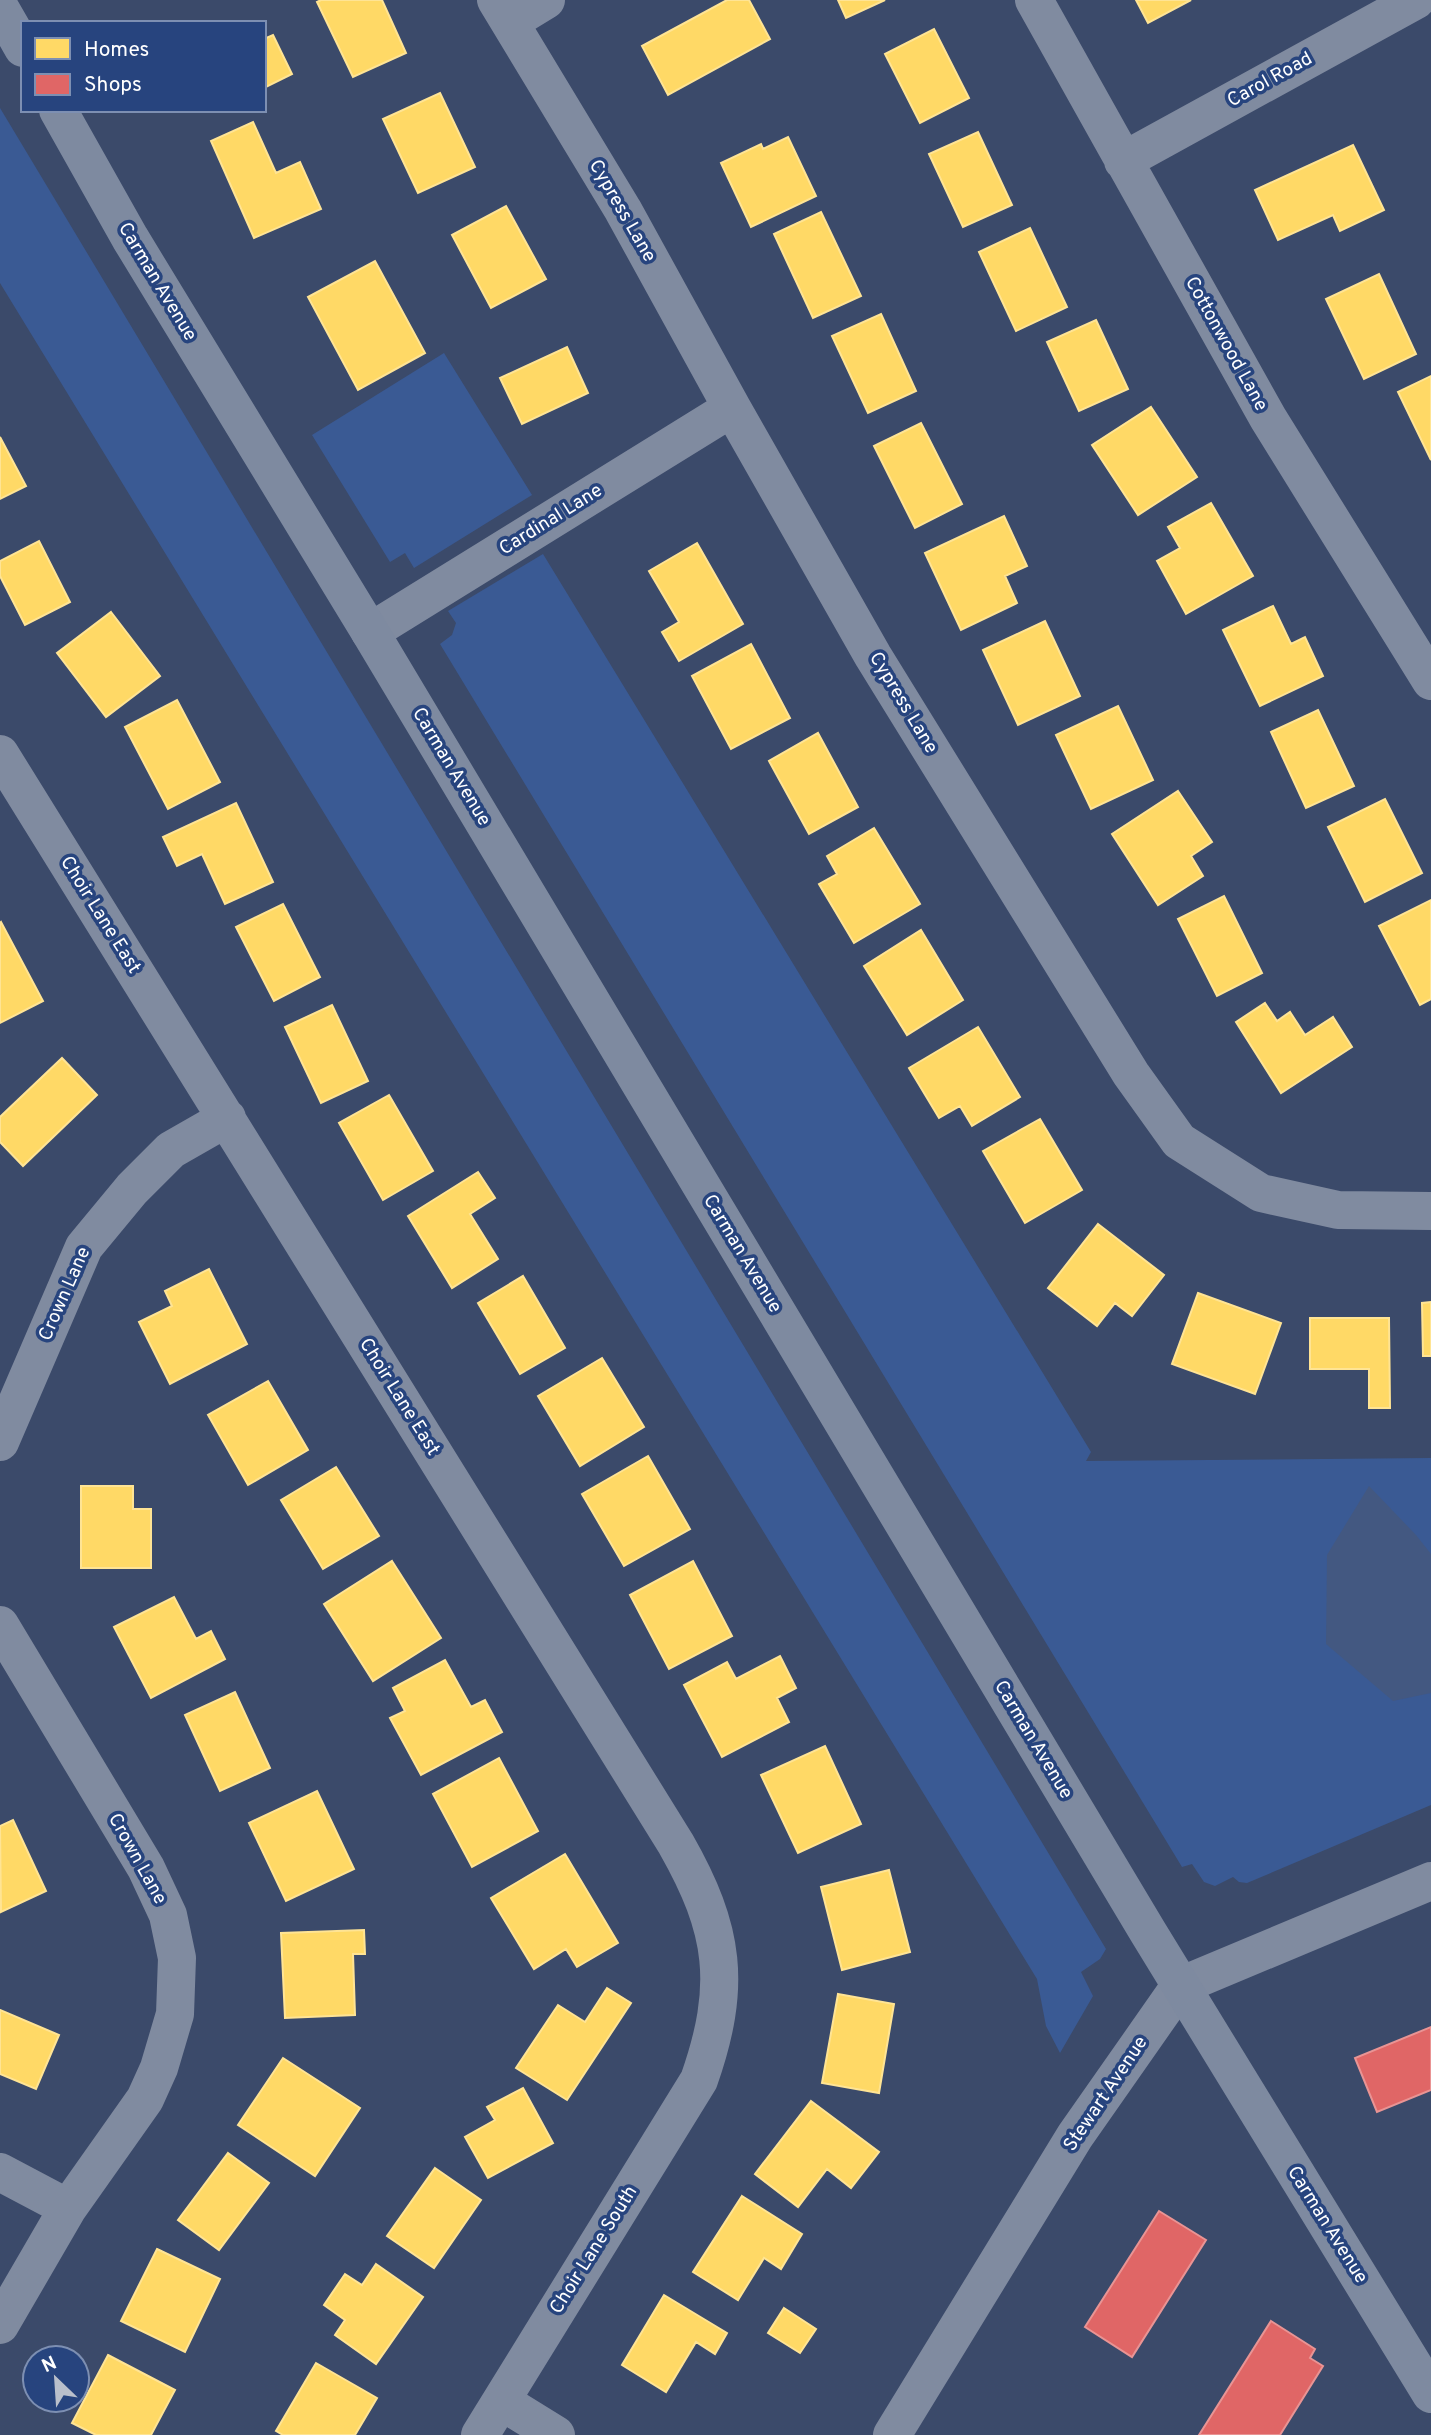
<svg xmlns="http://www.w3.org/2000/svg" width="1431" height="2435" font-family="Overpass,sans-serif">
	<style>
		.green { fill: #3a5a94 }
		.water { fill: #435881 }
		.homes { fill: #ffd966; stroke: #ffe494; stroke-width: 2 }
		.shops { fill: #e06666; stroke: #e99494; stroke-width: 2 }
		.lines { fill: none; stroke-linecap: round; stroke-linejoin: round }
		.minor { stroke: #808ba0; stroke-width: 38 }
		.major { stroke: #7e8aa0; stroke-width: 38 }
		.labels { text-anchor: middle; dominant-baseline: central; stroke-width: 7; stroke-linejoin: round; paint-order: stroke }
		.street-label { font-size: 19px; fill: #fff; stroke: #27447e }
	</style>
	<rect width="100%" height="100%" fill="#3b4a6a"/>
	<path class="green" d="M0 108 1106 1949 1100 1959 1081 1972 1093 1996 1060 2053 1046 2026 1037 1979 0 283Z
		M444 353 532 495 414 568 405 553 390 562 312 435Z
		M543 554 1091 1452 1086 1461 1431 1458V1805L1247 1883 1239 1882 1233 1877 1215 1886 1204 1882 1192 1864 1182 1867 440 644 452 635 456 623 448 611Z"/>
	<path class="water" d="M1369 1486 1416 1535 1431 1554V1693L1393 1701 1326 1644 1327 1555Z"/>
	<path class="homes" d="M321 0H382L406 53 353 77 317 2Z
		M727 0H749L770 39 668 95 642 46Z
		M838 0H885L846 18Z
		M1136 0H1191L1148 23Z
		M934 29 969 98 920 123 885 54Z
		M273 35 292 74 264 88V39Z
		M440 93 475 167 418 193 383 119Z
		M253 122 276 173 300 162 321 209 254 238 211 141Z
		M978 132 1012 205 963 227 929 154Z
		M788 137 816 196 751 227 721 163 761 144 763 149Z
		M1353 145 1384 210 1340 231 1333 215 1278 240 1255 190Z
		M506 206 546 279 491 308 452 235Z
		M821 212 861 296 813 318 774 234Z
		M1030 228 1067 307 1016 331 979 252Z
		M375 261 425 353 358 390 308 297Z
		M1379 274 1416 354 1364 379 1326 299Z
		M881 314 916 391 868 413 832 336Z
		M1096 320 1128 389 1079 411 1047 342Z
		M567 347 588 393 522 424 500 378Z
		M1431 376V460L1398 392Z
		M1151 407 1197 477 1138 515 1092 445Z
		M921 423 962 504 915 528 874 446Z
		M0 437 26 486 0 499Z
		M1211 503 1253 576 1186 614 1157 561 1180 548 1168 527Z
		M1004 516 1027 566 1005 576 1017 603 961 630 925 553Z
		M39 541 70 602 25 625 0 576V561Z
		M697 543 743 624 679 661 662 632 679 622 649 571Z
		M1273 606 1291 644 1305 637 1323 676 1260 706 1223 630Z
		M111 612 160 676 106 717 57 653Z
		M1045 621 1080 696 1018 725 983 650Z
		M751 644 790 718 731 749 692 676Z
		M177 700 220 782 168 809 125 727Z
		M1118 706 1153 780 1091 809 1056 735Z
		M1318 710 1354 786 1306 808 1271 732Z
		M818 733 858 807 809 834 769 761Z
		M1178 791 1212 842 1191 856 1203 876 1158 905 1112 834Z
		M1385 799 1422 873 1365 902 1328 827Z
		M236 803 273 882 225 904 202 854 177 866 163 837Z
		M874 828 920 904 854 943 819 884 837 874 827 856Z
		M1224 896 1262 973 1217 996 1178 919Z
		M1431 900V999L1420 1005 1379 926Z
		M283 904 320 977 274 1001 236 927Z
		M1 922 43 1001 0 1023V923Z
		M921 930 963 1000 907 1035 864 966Z
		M1265 1003 1277 1021 1290 1012 1305 1035 1333 1017 1352 1047 1281 1093 1236 1022Z
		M332 1005 368 1081 321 1103 285 1027Z
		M978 1027 1020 1097 972 1126 960 1106 939 1118 909 1068Z
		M62 1058 97 1095 23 1166 0 1142V1117Z
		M389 1095 433 1171 383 1200 339 1123Z
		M1040 1119 1082 1190 1025 1223 983 1151Z
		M478 1172 495 1198 470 1214 498 1259 452 1288 408 1216Z
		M1098 1224 1164 1275 1132 1316 1115 1303 1097 1326 1048 1288Z
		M209 1269 247 1344 170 1384 139 1322 172 1306 165 1291Z
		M523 1276 565 1348 520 1374 478 1303Z
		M1198 1293 1281 1323 1255 1394 1172 1364Z
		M1431 1302V1356H1423L1422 1303Z
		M1310 1318H1389L1390 1408H1369V1369H1310Z
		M602 1358 644 1427 580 1466 538 1396Z
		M268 1381 308 1450 248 1485 208 1415Z
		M648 1456 690 1529 624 1566 582 1494Z
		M336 1467 379 1536 323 1569 281 1500Z
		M81 1486H133V1509H151V1568H81Z
		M392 1561 441 1638 373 1681 324 1604Z
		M693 1561 732 1636 669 1669 630 1595Z
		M174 1597 196 1639 211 1631 225 1659 151 1698 114 1627Z
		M780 1656 796 1688 777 1698 789 1722 722 1757 684 1685 727 1662 736 1679Z
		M445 1660 471 1707 485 1700 502 1732 421 1775 390 1718 405 1711 393 1688Z
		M235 1692 270 1768 220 1791 185 1715Z
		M825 1746 861 1824 798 1853 761 1775Z
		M499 1758 538 1831 472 1867 433 1794Z
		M317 1791 354 1869 286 1901 249 1823Z
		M13 1820 46 1891 1 1912 0 1826Z
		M565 1854 618 1943 577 1967 566 1949 534 1969 491 1898Z
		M889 1870 910 1952 842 1970 821 1887Z
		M364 1930 365 1954H353L355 2015 285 2018 281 1933Z
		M607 1988 631 2003 567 2100 516 2068 558 2005 585 2022Z
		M838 1994 894 2004 879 2093 822 2083Z
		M0 2010 59 2035 36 2089 0 2074Z
		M283 2058 360 2108 315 2176 238 2125Z
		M523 2088 553 2143 488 2178 465 2137 495 2120 487 2107Z
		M811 2101 879 2152 851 2188 827 2169 798 2207 755 2174Z
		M228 2153 269 2183 219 2250 178 2220Z
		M435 2168 481 2200 434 2268 387 2236Z
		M742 2196 802 2234 781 2269 764 2258 738 2300 693 2272Z
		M157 2249 220 2279 185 2352 121 2321Z
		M376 2264 423 2297 376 2364 335 2335 345 2320 324 2305 345 2274 362 2285Z
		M664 2295 727 2333 715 2354 696 2342 666 2392 622 2365Z
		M784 2308 816 2329 800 2353 768 2333Z
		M108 2355 175 2390 151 2435H96L72 2423Z
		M316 2363 377 2398 355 2435H283L276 2431Z"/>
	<path class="shops" d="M1431 2027V2090L1377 2112 1355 2058Z
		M1159 2211 1206 2240 1132 2357 1085 2327Z
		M1271 2321 1315 2349 1310 2358 1323 2366 1280 2435H1199Z"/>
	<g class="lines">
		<path class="minor" d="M496 0 623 210 732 408 873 656 1131 1074 1179 1141 1261 1193 1338 1210 1431 1211
			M1034 0 1268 418 1431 681
			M510 22 546 0
			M1123 161 1416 0
			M370 632 732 408
			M0 754 676 1844C725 1930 732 1986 699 2080L480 2435
			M0 1442 84 1247 132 1189 171 1150 227 1118
			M0 1625 146 1868 168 1915 177 1958 175 2014 159 2068 145 2099 68 2208 0 2325
			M0 2172 68 2208
			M501 2401 556 2435
			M892 2435 1075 2136 1180 1986 1431 1881"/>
		<path class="major" d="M0 8 23 48
			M58 110 130 238 370 632 1148 1932 1431 2394"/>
	</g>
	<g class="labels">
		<g class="street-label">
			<text transform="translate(1270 80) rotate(-29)">Carol Road</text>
			<text transform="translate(622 211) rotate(60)">Cypress Lane</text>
			<text transform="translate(157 282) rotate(59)">Carman Avenue</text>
			<text transform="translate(1226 344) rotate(61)">Cottonwood Lane</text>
			<text transform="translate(551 520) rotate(-32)">Cardinal Lane</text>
			<text transform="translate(903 703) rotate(59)">Cypress Lane</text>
			<text transform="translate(451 767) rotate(59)">Carman Avenue</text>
			<text transform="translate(100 915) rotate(58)">Choir Lane East</text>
			<text transform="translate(742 1254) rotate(59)">Carman Avenue</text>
			<text transform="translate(65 1294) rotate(-66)">Crown Lane</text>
			<text transform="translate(399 1397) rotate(58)">Choir Lane East</text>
			<text transform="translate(1033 1740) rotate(59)">Carman Avenue</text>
			<text transform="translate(137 1859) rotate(61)">Crown Lane</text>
			<text transform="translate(1106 2094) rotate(-56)">Stewart Avenue</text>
			<text transform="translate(1327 2225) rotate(58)">Carman Avenue</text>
			<text transform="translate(594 2250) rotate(-58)">Choir Lane South</text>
		</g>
	</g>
	<rect x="21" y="21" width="245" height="91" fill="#27447e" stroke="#7d8fb2" stroke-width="2"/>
	<rect x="35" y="38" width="35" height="21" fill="#ffd966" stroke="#7d8fb2" stroke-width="2"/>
	<text x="84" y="56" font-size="21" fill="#ffffff">Homes</text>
	<rect x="35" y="74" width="35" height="21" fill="#e06666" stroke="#7d8fb2" stroke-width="2"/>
	<text x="84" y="91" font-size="21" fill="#ffffff">Shops</text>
	<g transform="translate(56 2379) rotate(335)"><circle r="33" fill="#27447e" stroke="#7d8fb2" stroke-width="2"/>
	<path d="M0-5L12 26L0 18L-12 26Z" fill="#bac0cb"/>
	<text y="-10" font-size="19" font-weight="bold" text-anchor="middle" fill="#ffffff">N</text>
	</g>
</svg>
